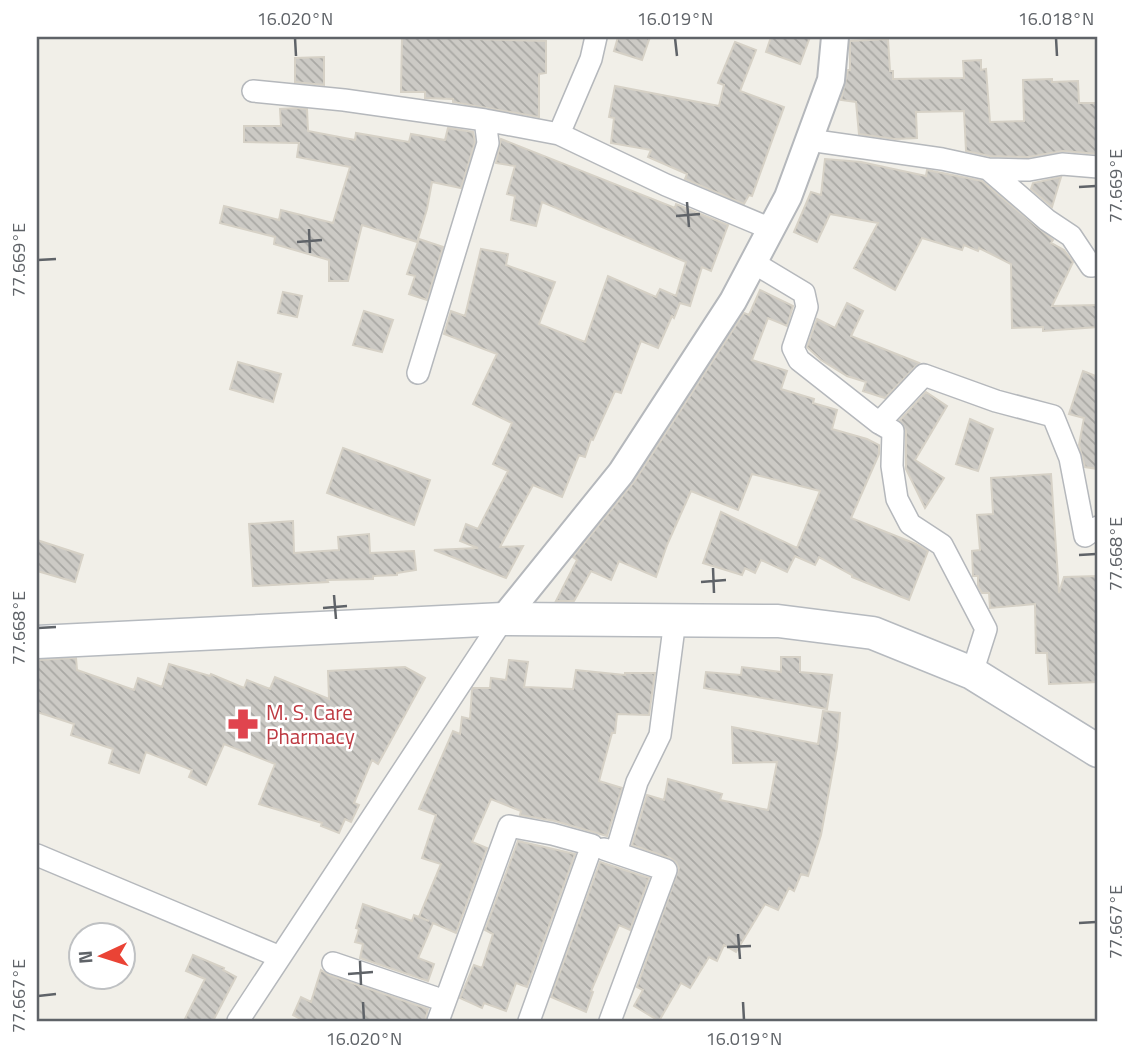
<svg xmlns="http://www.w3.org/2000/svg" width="1135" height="1058" font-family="'Titillium Web',sans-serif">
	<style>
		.building { fill: url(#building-back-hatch); stroke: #d6d1c6; stroke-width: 2 }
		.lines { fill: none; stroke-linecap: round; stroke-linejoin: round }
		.minor-casing { stroke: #b5b8bc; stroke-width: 24 }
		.tertiary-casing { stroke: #b5b8bc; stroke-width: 30 }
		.secondary-casing { stroke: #b6babf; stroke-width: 35 }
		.minor { stroke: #fff; stroke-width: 21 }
		.tertiary { stroke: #fff; stroke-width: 26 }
		.secondary { stroke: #fff; stroke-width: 32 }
		.ticks { fill: none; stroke: #5f6368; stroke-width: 2.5 }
		.labels { text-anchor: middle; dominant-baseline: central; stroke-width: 5; stroke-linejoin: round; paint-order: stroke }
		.health-label { font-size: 21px; fill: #be3a42; stroke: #fff; text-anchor: start }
		.neatline { fill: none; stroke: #5f6368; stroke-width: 2.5 }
		.ticks-label { font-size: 18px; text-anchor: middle; fill: #5f6368 }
	</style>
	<defs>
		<pattern id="building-back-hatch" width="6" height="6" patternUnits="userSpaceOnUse" patternTransform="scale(1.75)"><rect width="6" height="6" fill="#cccac5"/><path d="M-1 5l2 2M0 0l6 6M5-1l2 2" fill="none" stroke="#a9a8a4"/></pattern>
	</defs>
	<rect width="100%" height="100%" fill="#f1efe8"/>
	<path class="building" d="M402 37 546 41V73L539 74V117L453 102V99L425 98V92H401Z
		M618 37H650L642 60 614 51Z
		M771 37H810L800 64 766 52Z
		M888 39 890 71H893V79L964 78 963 61 981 60V70L986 69 990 122 1024 121 1023 80 1052 79V82L1078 81 1079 103H1098V154L1063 151 1028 157 990 156 966 151 964 111 916 112 917 138 895 139 859 134 856 102 841 100 848 70H850V41Z
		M735 42 756 50 740 91 784 107 752 196 749 195 744 204 685 179 687 174 648 157 651 150 611 143 614 118 609 117 615 86 719 106 724 85 718 83Z
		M324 57V85L295 82V58Z
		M296 108 307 109 308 131 355 140 356 133 409 142 411 134 445 140 448 128 473 132 475 142 461 188 432 182 427 209 417 242 362 225 348 281H329V260L274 244 275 237 220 223 224 206 279 220 281 210 333 223 350 167 297 157 299 143 244 142V126H281L280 109Z
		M501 139 675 208 676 204 728 225 711 271 702 267 690 306 680 303 674 318 672 316 658 348 641 341 621 393 615 391 593 440 591 439 585 457 579 455 562 497 533 485 500 547 523 546 506 578 434 550 478 548 460 541 466 524 478 529 508 471 493 464 512 423 473 404 497 354 444 334 451 311 465 316 481 249 508 254 506 265 555 282 539 324 585 342 608 276 656 297 660 289 676 296 686 262 542 202 536 226 511 220 515 196 507 194 515 166 496 163Z
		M825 159 861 162 926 176 927 170 982 181 1053 240 1051 243 1064 250 1073 262 1052 306 1098 305V327L1043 331V327L1012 328 1011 264 979 248 978 251 964 245 962 250 922 238 895 290 854 268 878 223 830 214 817 242 794 232 811 192 821 195Z
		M1061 177 1052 207 1031 189 1033 183Z
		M419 239 443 247 427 300 409 294 415 276 407 274Z
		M760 290 793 306 787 326 768 318 752 360 787 371 781 389 814 399 813 403 837 410 832 429 867 439 879 445V454L851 518 916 544 928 551 909 600 852 577V575L819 557 815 565 795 556 787 572 761 560 755 573 745 568 742 575 703 563 721 512 797 548 820 491 752 474 738 510 691 491 667 545 656 577 619 561 611 580 591 571 574 601H556L577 560 573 557 634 482 744 313 749 315Z
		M283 292 302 296 297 317 278 313Z
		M847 303 863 311 851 336 919 363 885 398 863 391 866 382 847 376 821 360 807 347 817 319 835 328Z
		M364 311 393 320 382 352 353 345Z
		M238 362 281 374 273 402 230 389Z
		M1083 371 1098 377V469L1085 467 1079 445 1084 418 1069 414Z
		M926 392 947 406 915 460 944 478 925 508 906 469V431L900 420Z
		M970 419 993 429 978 471 956 464Z
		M343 448 430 480 414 525 327 493Z
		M1051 474 1059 593 1064 577 1098 576V682L1049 684 1047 653H1036L1035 604 990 608 989 593H982L978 586V576H973L972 551 980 550 977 515 993 514 991 478Z
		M293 521 294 553 339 550 338 537 369 534 370 553 414 551 416 570 397 573V575L373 576V579L327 580 328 582 253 586 249 524Z
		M37 540 83 555 75 582 37 571Z
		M781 657H800V672L832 675 827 709 704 688 706 672 741 675 742 667 781 672Z
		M76 658 77 670 134 690 138 678 162 687 169 664 210 676 211 674 244 688 247 680 270 689 275 677 329 699 328 671 405 667 425 678 378 764 372 760 354 803 359 805 351 822 345 819 339 833 321 826 322 823 259 804 275 764 224 744 206 785 189 777 192 770 146 752 139 773 109 763 113 749 71 735 74 724 37 712V660Z
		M509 660 528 662 524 687 573 689 576 670 625 675V673H655L649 715 617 714 615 733H612L599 781 622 788 607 836 555 821 520 815 521 811 491 799 472 842 487 848 456 933 433 923 418 958 434 964 428 981 360 958 363 944 355 942 359 929 356 928 363 904 412 921 414 915 429 921 419 917 441 864 422 858 436 815 419 809 453 731 460 734 462 717 470 719 472 690 473 688H490L491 678 506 680Z
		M823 711 840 713 837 747 821 835 808 876 801 874 794 891 789 888 778 910 765 904 736 952 724 945 717 961 709 957 690 988 681 983 659 1021 634 1006 643 990 637 987 679 868 676 862 670 858 632 845 647 795 664 800 668 779 722 794 720 800 768 810 777 762 733 763 732 727 818 744Z
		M518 841 575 854 527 987 516 983 506 1011 484 1003 482 1008 460 998 474 965 482 968 493 934 485 930Z
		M600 862 649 878 630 930 619 925 591 991 593 992 586 1012 551 997Z
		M193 955 224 968 223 970 236 977 213 1021H184L205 979 186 971Z
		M321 970 329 975 428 1009 425 1021H304L293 1015 301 997 311 1002Z"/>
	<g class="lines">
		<g class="minor-casing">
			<path id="minor" d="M253 91 344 100 485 120 559 134 666 185 771 229
				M559 134 591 59 596 37
				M809 140 942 159 988 169 1029 170 1062 164 1098 167
				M988 169 1047 220 1071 236 1091 266 1098 265
				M754 263 804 293 807 307 793 348 799 360 879 423 893 431 892 466 897 499 910 524 942 545 986 629 972 673
				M418 373 488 143 485 120
				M879 423 924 375 996 401 1053 416 1070 458 1085 536 1098 527
				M604 849 666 870 610 1021
				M616 853 637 782 660 735 675 620
				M37 855 280 957
				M333 963 445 1001
				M238 1021 503 619
				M438 1021 509 826 552 834 592 845 529 1021"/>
		</g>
		<g class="tertiary-casing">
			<path id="tertiary" d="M503 619 621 473 733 301 788 197 831 80 835 37"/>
		</g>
		<g class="secondary-casing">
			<path id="secondary" d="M37 642 503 619 778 621 873 633 972 673 1098 751"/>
		</g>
		<use href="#minor" class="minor"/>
		<use href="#tertiary" class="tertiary"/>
		<use href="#secondary" class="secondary"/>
	</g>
	<path class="ticks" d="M295 38 296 56M675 38 677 56M1056 38 1057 56M1079 187 1096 186M687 202 689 227M676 216 700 214M309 229 310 253M297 242 322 240M38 260 56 259M1079 555 1096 554M713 568 714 593M701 582 726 580M334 595 336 619M323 608 347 606M38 628 56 627M1079 923 1096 922M738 934 740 959M727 947 751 946M360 961 361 985M348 974 373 972M38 996 56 994M363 1002 364 1020M743 1002 744 1020"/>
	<defs>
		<g id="pharmacy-bare" transform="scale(2.415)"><path d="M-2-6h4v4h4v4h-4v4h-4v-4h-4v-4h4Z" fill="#e0444e" stroke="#fff" stroke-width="2.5" paint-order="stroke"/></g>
	</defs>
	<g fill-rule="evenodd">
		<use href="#pharmacy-bare" x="243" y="724"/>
	</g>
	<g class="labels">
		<g class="health-label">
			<text x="266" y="712">M. S. Care<tspan x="266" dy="24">Pharmacy</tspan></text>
		</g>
	</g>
	<rect width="1135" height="1058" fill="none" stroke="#ffffff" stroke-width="77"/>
	<g transform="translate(102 956) rotate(266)"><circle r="33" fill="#ffffff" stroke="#bfc1c3" stroke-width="2"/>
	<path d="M0-5L12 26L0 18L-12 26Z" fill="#ea4335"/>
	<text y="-10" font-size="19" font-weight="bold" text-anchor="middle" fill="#5f6368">N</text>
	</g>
	<rect x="38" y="38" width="1058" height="982" class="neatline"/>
	<g class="ticks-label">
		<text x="295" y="25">16.020°N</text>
		<text x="675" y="25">16.019°N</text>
		<text x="1056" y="25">16.018°N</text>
		<text transform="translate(1116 186) rotate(-90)" y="6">77.669°E</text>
		<text transform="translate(19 260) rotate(-90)" y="6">77.669°E</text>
		<text transform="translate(1116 554) rotate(-90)" y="6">77.668°E</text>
		<text transform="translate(19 628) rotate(-90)" y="6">77.668°E</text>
		<text transform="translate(1116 922) rotate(-90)" y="6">77.667°E</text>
		<text transform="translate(19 996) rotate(-90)" y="6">77.667°E</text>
		<text x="364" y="1045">16.020°N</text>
		<text x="744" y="1045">16.019°N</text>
	</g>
</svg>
